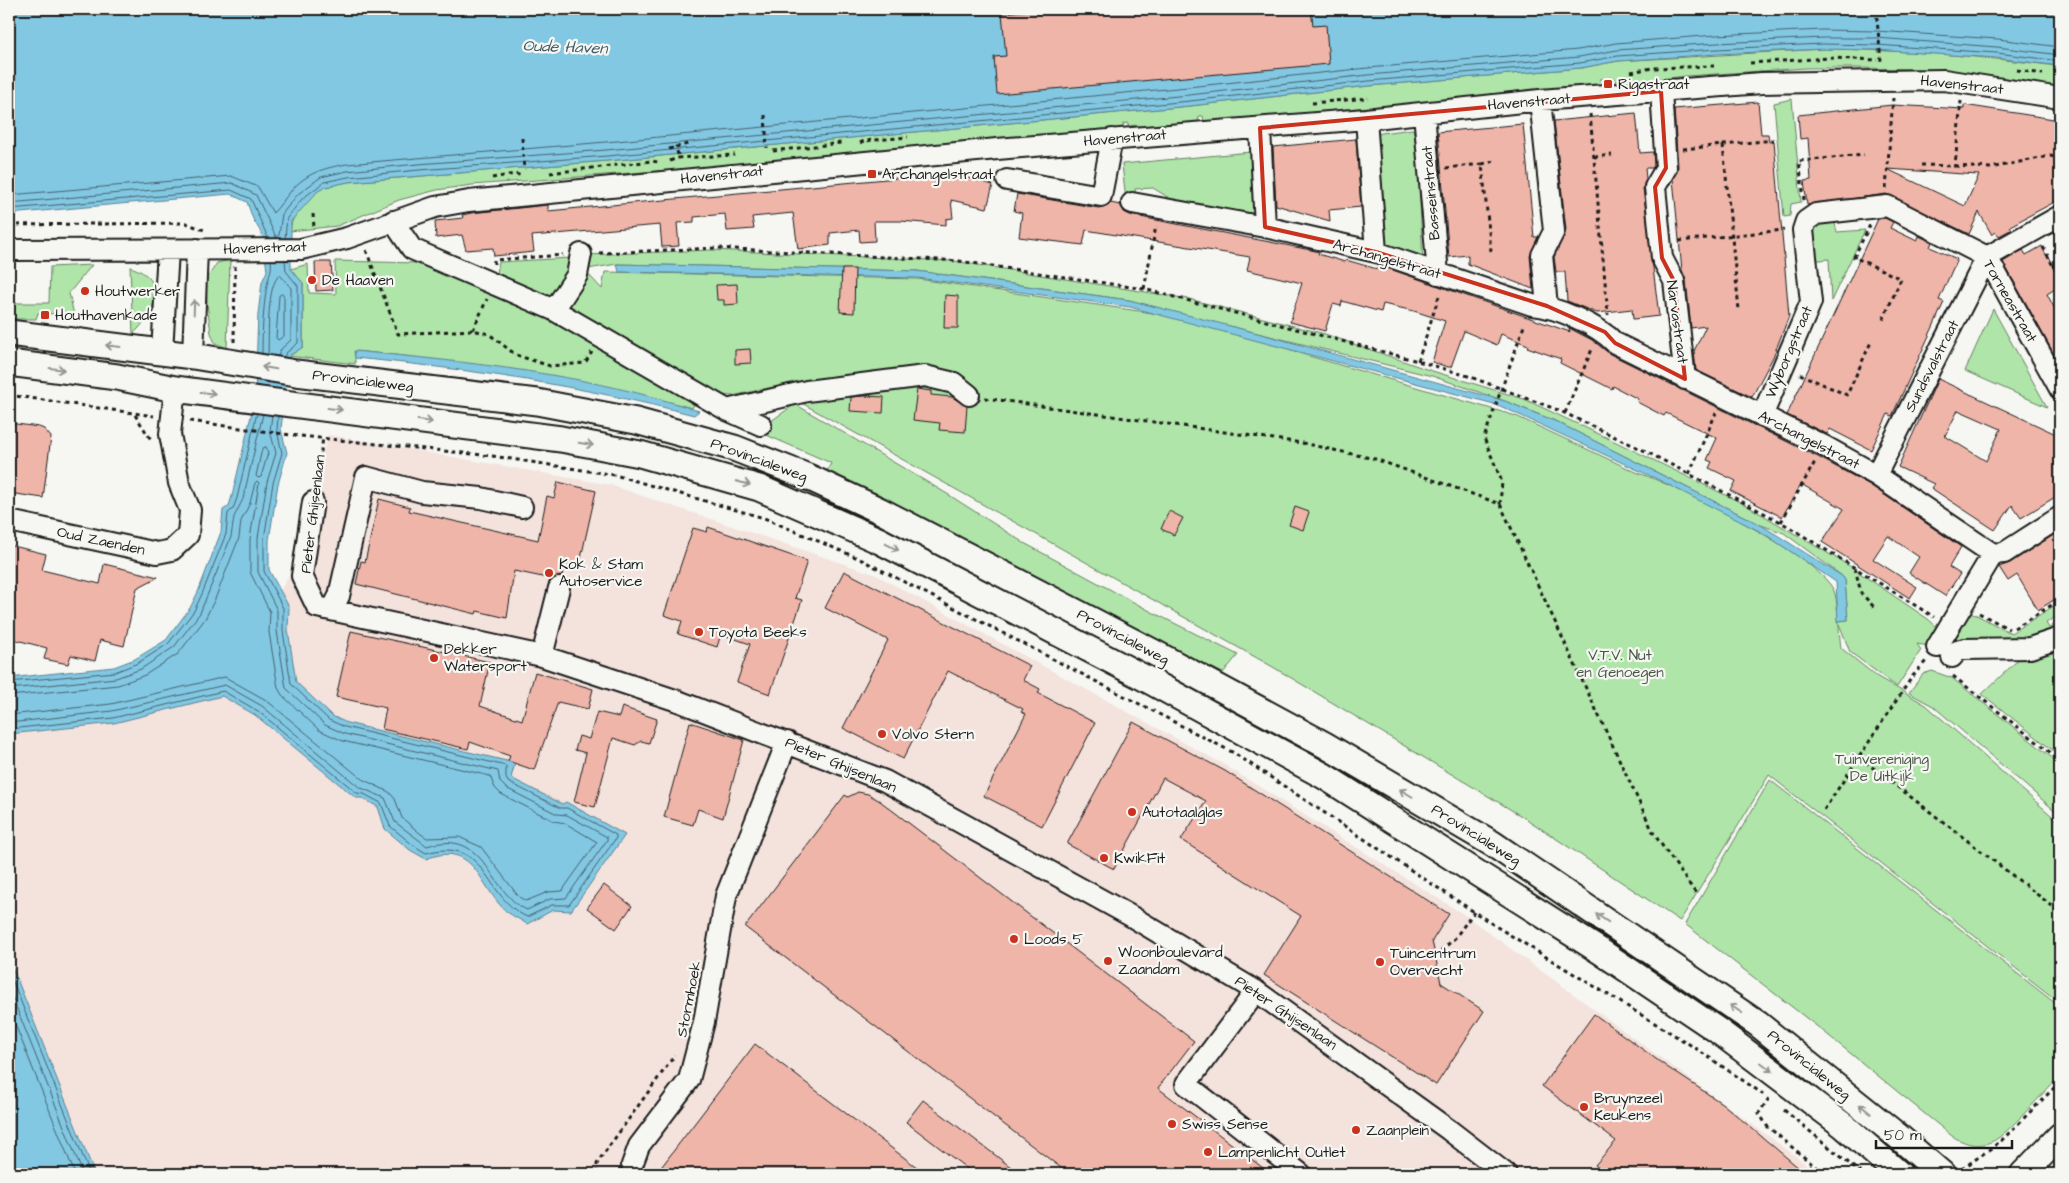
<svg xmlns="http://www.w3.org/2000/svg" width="2069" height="1183" font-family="'Architects Daughter',sans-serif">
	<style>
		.built { fill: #f4e2dc }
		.green { fill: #afe5a8; stroke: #668062 }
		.water { fill: #82c8e3; stroke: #598393 }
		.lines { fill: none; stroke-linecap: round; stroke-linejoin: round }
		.shore { stroke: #45616c; stroke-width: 1 }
		.building { fill: #efb5a9; stroke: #1c1c1c; fill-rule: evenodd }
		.minor-casing { stroke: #1c1c1c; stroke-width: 24 }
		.major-casing { stroke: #1c1c1c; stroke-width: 29 }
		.path { stroke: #1c1c1c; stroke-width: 3; stroke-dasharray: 4 4; stroke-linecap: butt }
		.minor { stroke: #f6f6f2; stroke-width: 20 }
		.major { stroke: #f6f6f2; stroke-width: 25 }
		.oneway { stroke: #949492 }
		.marked { fill: none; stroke: #c8321e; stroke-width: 4; stroke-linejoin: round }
		.poi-dot { fill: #c8321e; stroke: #f6f6f2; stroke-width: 2 }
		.labels { text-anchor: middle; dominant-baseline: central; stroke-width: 4.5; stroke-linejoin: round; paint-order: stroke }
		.poi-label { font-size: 15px; fill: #1c1c1c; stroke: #f6f6f2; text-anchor: start }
		.street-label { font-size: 15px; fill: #1c1c1c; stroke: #f6f6f2 }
		.park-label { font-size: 15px; fill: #485846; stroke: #f6f6f2 }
		.water-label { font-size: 16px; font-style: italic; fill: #405862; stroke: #f6f6f2 }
	</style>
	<rect width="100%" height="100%" fill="#f6f6f2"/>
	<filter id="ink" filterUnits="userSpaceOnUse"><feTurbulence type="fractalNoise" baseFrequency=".02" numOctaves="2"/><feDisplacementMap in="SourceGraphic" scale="10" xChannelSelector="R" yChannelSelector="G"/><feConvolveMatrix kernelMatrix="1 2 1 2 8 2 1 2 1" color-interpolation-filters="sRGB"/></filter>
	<g filter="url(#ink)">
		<path class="built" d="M328 435 610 485 874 574 1221 763 1463 914 1797 1157 1817 1174H86L9 985V735L220 687 288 578Z"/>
		<path class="green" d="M1824 49C1902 50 1979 56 2057 66H2060V89L1962 73 1917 69 1856 68H1806L1686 76 1616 84 1615 78 1600 79 1601 86 1204 122 1203 116H1199L1198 123 1139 129 1138 125 1128 126V123L1123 124V130L737 165 472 185 437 190 399 200 337 226 290 231C291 214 309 194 325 187 332 184 341 184 348 182L607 161 1190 106 1369 86 1581 68 1618 61Z
			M1792 99 1801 202 1791 204 1790 216 1784 217 1774 103Z
			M1413 129 1417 144 1423 262 1381 247 1373 138 1381 133Z
			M1251 152 1255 205 1254 215 1174 201 1153 188 1135 189 1136 202 1126 201 1122 164Z
			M1833 216 1837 232 1865 230 1831 301 1829 259 1811 261 1809 225Z
			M711 250 954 261 1189 299 1325 334 1429 370 1524 399 1616 442 1744 504 1848 565 1928 619 1938 628 1935 647 1917 644 1921 650 1897 687 1850 652 1838 621 1848 620 1845 580 1842 576 1784 533 1761 525 1553 420 1502 400 1432 376 1225 325 1302 354 1516 416 1636 472C1675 485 1818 555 1834 591 1838 600 1839 635 1841 648L1876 676 1926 705 2060 823V1003L1769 775 1680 921 1528 820 1273 667 773 387 732 396 722 395 565 306 588 274 602 289 605 272 918 279 1208 321 1129 300 917 271 617 264 582 270 586 255Z
			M571 258 577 264 550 300 497 273 499 262Z
			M230 260 227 348 215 343 211 333 207 304 206 280 217 263Z
			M335 261 418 263 488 291 594 342 695 403 692 408C581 379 469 362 355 351V364L289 356 303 347V283L291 269 308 264 309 293 336 294Z
			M92 265 69 293 74 315 38 313 36 319H9V303H49L50 267Z
			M130 267C170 279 155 314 133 334Z
			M1993 309 2047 407 1965 371Z
			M795 404 949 495 1024 543 1150 611 1238 655 1223 673 1120 624 827 471 831 463 757 431Z
			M2060 602V614L2046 623 2049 628 2060 621V632L2051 637 1957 647 1947 641 1967 610 2011 633Z
			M2060 644V756L1982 694 2021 657Z
			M1932 671 1952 678 2060 764V815L1933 706 1909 693 1923 674Z
			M1770 780 2060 1007V1076C2047 1088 2006 1136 1993 1141 1979 1148 1965 1144 1952 1136L1823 1031 1685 924Z"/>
		<path class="water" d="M9 9H2060V66L1996 58 1876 50 1824 49 1717 54 1618 61 1581 68 1369 86 1190 106 607 161 348 182 326 187 318 191 291 221V269L303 283V347L289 356 281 429 287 453 278 484 269 540V570L289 607 288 630 296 682 332 716 347 723 515 763 511 778 562 804 566 802 625 835 571 911 553 910 527 924C521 920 513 916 507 912 479 888 476 839 426 859L410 850 385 829 378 807 362 798H356L255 715 222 696 114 723 9 734V678L114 667 135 659 166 640 190 608 198 592 221 532 223 510 229 506 232 496 255 399 258 314 262 282 267 271 262 234 253 219 247 202 230 194 9 214Z
			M617 264 917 271 1129 300 1265 335 1505 401 1557 422 1761 525 1842 576 1845 580 1848 620 1838 621 1836 582 1763 533 1655 478 1498 405 1130 307 918 278 619 272Z
			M354 351C469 362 589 374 699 411L694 415C581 386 471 369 355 358Z
			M9 959 92 1167 95 1174H9Z"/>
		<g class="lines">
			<path class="shore" d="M9 195 231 176 258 187 273 213C279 207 285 198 291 191 306 173 324 168 347 164L606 142 1188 87 1368 68 1578 50 1616 43 1716 35 1823 30 1876 31 1998 39 2060 47
				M9 203 232 183 256 195 276 237 279 235 282 214 298 194 321 177 347 171 418 164 606 150 1189 95 1368 75 1579 57 1617 50 1717 43 1823 38H1876L1997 47 2060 55
				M9 209 231 190 251 199 268 238
				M285 238 287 218 302 199 324 182 348 177 419 170 607 156 1190 101 1369 81 1580 63 1618 56 1717 49 1823 44 1876 45 1997 53 2060 61
				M282 294 284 297V336L278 340 276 338 279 296Z
				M262 353C262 332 263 312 266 291 267 279 273 272 271 260
				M268 355C269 337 266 284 280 275L291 288V340L281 349 278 356
				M284 357 286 353 298 343V286L286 271 285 260
				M266 447 268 453 261 477 258 478 256 476 262 449Z
				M9 682 115 672 138 663 168 644 194 611 202 594 226 534 228 513 233 509 237 498 257 413
				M9 689 116 678 141 669 174 647 200 613 231 537 234 517 243 499 263 414
				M9 696 118 685 145 675 178 654 205 619 215 599 239 538 241 521 250 503 255 483 257 481 259 483 250 539V572L270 612 269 632 278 688 282 695 319 730 343 741 490 776 495 788 501 794 554 821 565 823 597 842 562 891 548 892 526 901 519 897 481 847 459 837 427 838 421 834 402 818 395 799 389 792 362 779 266 700 225 677 111 704 9 715
				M9 723 112 711 225 685 262 706 359 787 385 798 395 822 427 846C488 827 487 892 527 910L550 899 566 898 607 840V837L567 815 557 814 506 788 500 782 498 771 345 734 325 725 286 688 277 631V610L258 572V538L267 482 276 453 270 431 272 415
				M9 729 113 718 223 691 258 711 357 793 364 794 381 803 390 826 413 845 426 853C489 836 483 897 527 917L552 905H569L616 838V835L567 808H560L508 782 506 778V766L345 727 329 720 291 684 283 631V608L264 571V539L273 483 282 453 277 430 278 416
				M9 972 90 1174
				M9 989 83 1174
				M9 1009 75 1174"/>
		</g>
		<path class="building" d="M1045 9H1311L1313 26 1326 25 1329 64 997 94 994 57 1006 56 1002 13Z
			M1758 102 1761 134H1768L1769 142 1774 141 1789 316 1773 357 1752 397 1696 370 1694 351 1706 326 1691 328 1686 280 1682 270 1673 179 1678 167 1674 109Z
			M1892 105 1964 109V105L2060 120V199L2010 226 2012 229 1999 236 1996 232 1992 235 1979 212 1969 234 1886 194 1807 205 1804 181 1811 180 1808 138 1800 139 1798 115ZM1887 169 1979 175 1965 206Z
			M1636 113 1640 153 1653 152 1654 165 1653 168H1645L1646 179 1643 188 1659 316 1633 319 1632 309 1597 313 1567 301 1565 272H1556L1554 257 1566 230 1554 121Z
			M1523 124 1534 237H1538L1530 256 1533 289 1468 264V255L1449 257 1438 132Z
			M1356 139 1361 207 1329 210 1330 221 1276 205 1273 147Z
			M950 173 993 185 987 208 951 200 953 218 946 219V225L901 221H874L875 241 860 242 859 230 830 233V245L798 249 793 213 752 217 754 229 727 231 725 214 694 217V222L677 223 679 246 662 247 660 225 532 236 534 252 494 256 493 248 466 250 462 235 436 238 435 221 463 218 462 215 471 213 548 205V211Z
			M1017 194 1099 208 1110 203 1121 205 1124 212 1130 215 1311 250 1319 252 1318 254 1345 262 1346 260 1377 269 1386 270 1387 268 1570 332 1569 328 1592 340 1610 354 1818 457 1870 485 1961 547 1949 567 1960 574 1945 596 1909 573 1919 557 1888 536 1873 559 1917 587 1910 598 1908 597 1822 542 1844 509 1801 484 1782 517 1731 491 1736 481 1709 468 1712 462 1707 460 1717 438 1666 413 1664 416 1637 402 1638 399 1613 386 1612 389 1560 363 1561 359 1527 347 1528 345 1501 334 1497 345 1464 331 1451 367H1448L1432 362 1445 321 1414 311 1383 304 1381 312 1342 301 1341 306 1333 304 1325 331 1290 322 1302 283 1247 270 1250 257 1086 230 1083 245 1019 237 1022 213 1014 211Z
			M1885 218 1893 222 1890 228 1917 241 1919 236 1932 242 1930 247 1957 259 1939 300 1944 302 1933 327 1892 416 1888 414 1871 450 1830 429 1827 434 1787 415 1878 219Z
			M2042 246 2046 255 2048 254 2060 280V286L2047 294 2060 319V365L2003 262 2023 250 2026 255Z
			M315 262H331L333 290 316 291Z
			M842 269H855L854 313 840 312Z
			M737 284 738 304 724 305V300H717L716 285Z
			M945 295 958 296V328H944Z
			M750 349 751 363 735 364V350Z
			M1938 379 2060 436V494L2021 518 2012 505 1995 530 1931 488 1934 484 1898 467ZM1958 410 2001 429 1986 461 1945 436Z
			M917 389 931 391V395L952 397 967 406 965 432 939 430 940 423 913 420Z
			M864 396 884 397 883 413 850 411 851 397Z
			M9 423 39 427 44 429 51 437 43 498 9 493Z
			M558 482 596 491 579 567 564 564 562 576 552 579 514 571 507 618 477 611 476 614 356 584 361 561 365 562 379 499 410 507 409 511 538 540 547 496 554 498Z
			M1295 507 1309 512 1303 530 1289 525Z
			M1169 511 1183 518 1174 535 1161 529Z
			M708 527 807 561 795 598 802 600 770 694 737 682 750 644 721 634 717 647 678 634 682 621 664 615 693 528 707 532Z
			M2060 531V596L2038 610 2017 575 2008 581 1999 567 2010 563Z
			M9 545 46 554 42 570 100 584 104 564 158 577 137 588 124 646 100 640 95 661 71 655 68 664 44 659 47 648 9 638Z
			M844 571 1030 666 1023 680 1040 689 1038 693 1095 723 1042 826 984 796 1026 714 1021 712 1023 709 948 671 903 759 843 728 888 640 825 608Z
			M351 631 490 662 480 706 522 720 535 672 593 689 588 709 558 702 534 770 508 761 510 756 470 742 468 749 382 729 386 708 336 697Z
			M622 707 657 719 649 743 641 741 635 745 613 738 595 807 574 802 586 753 575 750 579 736 589 739 597 712 619 717Z
			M690 722 744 740 723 818 698 809 693 825 664 817Z
			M1133 722 1225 771 1449 914 1432 941 1441 983 1484 1011 1436 1085 1264 975 1301 916 1181 840 1206 801 1163 778 1114 869 1067 844Z
			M858 792 868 794 880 801 1194 1041 1158 1088 1271 1174H1069L745 927 845 795 848 797Z
			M604 885 632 906 616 929 587 908Z
			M1594 1014 1667 1067 1723 1104 1806 1174H1606L1595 1165 1616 1141 1542 1086Z
			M755 1044 898 1153 926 1174H656Z
			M923 1100 1020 1174H974L906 1122Z"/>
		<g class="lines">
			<g class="minor-casing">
				<path id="minor" d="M1661 91 1666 168 1655 187 1662 258 1674 281 1685 379
					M1540 100 1554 231 1542 255 1547 306
					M1424 113 1438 274
					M1366 119 1376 252
					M1260 128 1265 227
					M1007 180 1101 196 1112 139
					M1132 203 1265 227 1376 252 1532 305C1557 307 1598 325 1615 343L1824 446 1876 475 1993 554
					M393 221 412 249 554 310 727 410 807 391 925 376 954 383 969 395
					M9 250 301 249 347 238 435 207 469 201 997 149 1366 119 1540 100 1762 83 1944 80 2060 98
					M554 310 577 275 581 254
					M162 352 168 250
					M193 356 197 249
					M727 410 761 425
					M1762 416 1811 302 1803 230 1806 221 1816 214 1887 206 1987 257 2060 389
					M1876 475 1987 257 2060 216
					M313 502 302 576 317 607 542 656 678 701 885 781 1129 915 1256 991 1449 1130 1506 1174
					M9 521 157 553 172 550 188 535 190 510 179 483 170 434 175 389
					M1993 554 2004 553 2060 517
					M332 610 339 596 366 477 422 492 481 498 522 507
					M1937 647 1993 554
					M542 656 559 588
					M1952 657 1957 651 1964 649 2030 648 2060 638
					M1256 991 1186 1084 1301 1174
					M633 1174 632 1165 639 1146 689 1080 704 1022 726 896 787 742"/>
			</g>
			<g class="major-casing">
				<path id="major" d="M9 333 193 356 296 373 537 402 636 421 734 448 808 477 881 511 1153 652 1325 745 1493 844 1758 1024 1899 1137 1942 1174
					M9 363 117 377 175 389 561 439 640 454 759 488 880 541 1139 675 1324 776 1600 951 1717 1030 1844 1126 1899 1174
					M2023 1174 2060 1136"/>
			</g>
			<path class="path" d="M1876 9 1881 61
				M1750 63 1829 58 1878 60
				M2017 70 2043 74
				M1631 72 1652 68 1714 66
				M1312 103 1368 98
				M1590 114 1608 315
				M765 115 767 148
				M522 138 524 170
				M860 143 864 141 908 137
				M1723 145 1739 310
				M669 149 676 147
				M1683 149 1774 140
				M773 151 841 143
				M678 155 676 147 688 144
				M1594 157 1612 155
				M670 161 677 158 735 155
				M1482 164 1495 161
				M1921 165 1955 166 1961 101
				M1955 166 1990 168 2050 156 2060 158
				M1446 168 1482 164 1491 251
				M550 173 652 161 658 162
				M492 178 515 174 523 176
				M1886 189 1893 98
				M1804 200 1799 161 1864 155
				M313 214 314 228
				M9 225 186 223 204 230
				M1870 225 1854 257 1901 279 1882 322
				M1679 241 1784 230
				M2043 247 2060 279
				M366 250 398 334 473 330 489 334 516 355 550 366 585 363 592 352
				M599 253 717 248 959 261 1144 289 1418 361 1468 376 1558 410 1643 450 1781 522 1934 617
				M494 264V260L563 255
				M1144 289 1156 226
				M473 330 487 299
				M234 342 235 266
				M1418 361 1440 293
				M1800 374 1847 395 1871 342
				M9 395 154 416
				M985 398 1302 443 1375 459 1500 504 1654 834 1697 895
				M1565 413 1593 347
				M135 415 152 441
				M190 421 291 435 492 456 615 475 764 518 860 559 1234 753 1497 927 1689 1044 1763 1094
				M1689 474 1716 413
				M316 484 323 438
				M1500 504 1502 482 1484 438 1525 323
				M1781 522 1815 462
				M1855 568 1861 593 1874 607
				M1979 613 2009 629
				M2014 628 2060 600
				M1953 676 2060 760
				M1859 757 2060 912
				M1824 810 1912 677 1927 660
				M1435 956 1455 938 1474 912
				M1769 1098 1759 1113 1767 1126 1824 1174
				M1784 1110 1862 1174
				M1962 1169 2001 1141 2060 1082
				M597 1174V1164L602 1156 675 1055"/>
			<use href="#minor" class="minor"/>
			<use href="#major" class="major"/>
		</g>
		<defs><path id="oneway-shaft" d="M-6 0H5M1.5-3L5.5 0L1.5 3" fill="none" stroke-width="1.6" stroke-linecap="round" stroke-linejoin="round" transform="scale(1.25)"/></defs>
		<g class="oneway">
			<use href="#oneway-shaft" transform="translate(194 307) rotate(-88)"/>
			<use href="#oneway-shaft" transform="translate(113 346) rotate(-173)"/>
			<use href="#oneway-shaft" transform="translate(269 368) rotate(-170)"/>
			<use href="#oneway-shaft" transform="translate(57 369) rotate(7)"/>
			<use href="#oneway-shaft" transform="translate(208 393) rotate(7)"/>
			<use href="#oneway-shaft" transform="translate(335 409) rotate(7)"/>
			<use href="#oneway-shaft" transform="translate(425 421) rotate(8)"/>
			<use href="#oneway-shaft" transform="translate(586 444) rotate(10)"/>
			<use href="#oneway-shaft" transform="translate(743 483) rotate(16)"/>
			<use href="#oneway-shaft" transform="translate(892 547) rotate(27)"/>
			<use href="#oneway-shaft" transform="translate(1406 793) rotate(-150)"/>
			<use href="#oneway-shaft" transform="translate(1602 918) rotate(-146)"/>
			<use href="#oneway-shaft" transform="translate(1736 1009) rotate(-146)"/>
			<use href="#oneway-shaft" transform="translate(1767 1067) rotate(37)"/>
			<use href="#oneway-shaft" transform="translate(1865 1109) rotate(-141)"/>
		</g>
	</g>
	<path class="marked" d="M1661 91 1666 168 1655 187 1662 258 1674 281 1685 379 1615 343 1605 332 1547 306 1376 252 1265 227 1260 128Z"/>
	<g class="poi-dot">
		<rect x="1603" y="79" width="10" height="10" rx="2.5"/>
		<rect x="867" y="169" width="10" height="10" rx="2.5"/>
		<circle cx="312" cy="280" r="5"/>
		<circle cx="85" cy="291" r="5"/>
		<rect x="40" y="310" width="10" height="10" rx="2.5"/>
		<circle cx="549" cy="573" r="5"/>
		<circle cx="699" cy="632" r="5"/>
		<circle cx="434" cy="658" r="5"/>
		<circle cx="882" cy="734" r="5"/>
		<circle cx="1132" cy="812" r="5"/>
		<circle cx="1104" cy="858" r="5"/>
		<circle cx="1014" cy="939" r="5"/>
		<circle cx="1108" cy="961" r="5"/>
		<circle cx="1380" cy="962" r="5"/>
		<circle cx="1584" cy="1107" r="5"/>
		<circle cx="1172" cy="1124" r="5"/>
		<circle cx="1356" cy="1130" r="5"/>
		<circle cx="1208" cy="1152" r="5"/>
	</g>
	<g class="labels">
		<g class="poi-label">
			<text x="1618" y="84">Rigastraat</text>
			<text x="882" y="174">Archangelstraat</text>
			<text x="322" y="280">De Haaven</text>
			<text x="95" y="291">Houtwerker</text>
			<text x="55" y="315">Houthavenkade</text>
			<text x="559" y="564">Kok &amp; Stam<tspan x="559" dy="17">Autoservice</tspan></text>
			<text x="709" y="632">Toyota Beeks</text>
			<text x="444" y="649">Dekker<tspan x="444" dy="17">Watersport</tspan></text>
			<text x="892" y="734">Volvo Stern</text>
			<text x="1142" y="812">Autotaalglas</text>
			<text x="1114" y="858">KwikFit</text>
			<text x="1024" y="939">Loods 5</text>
			<text x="1118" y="952">Woonboulevard<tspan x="1118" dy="17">Zaandam</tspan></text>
			<text x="1390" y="953">Tuincentrum<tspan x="1390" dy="17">Overvecht</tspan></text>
			<text x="1594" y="1098">Bruynzeel<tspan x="1594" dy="17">Keukens</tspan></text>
			<text x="1182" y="1124">Swiss Sense</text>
			<text x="1366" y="1130">Zaanplein</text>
			<text x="1218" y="1152">Lampenlicht Outlet</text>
		</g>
		<g class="street-label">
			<text transform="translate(1962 85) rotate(6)">Havenstraat</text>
			<text transform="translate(1529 102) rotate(-5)">Havenstraat</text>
			<text transform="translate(1125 138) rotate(-5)">Havenstraat</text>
			<text transform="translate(722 175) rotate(-6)">Havenstraat</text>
			<text transform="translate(1431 193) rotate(-95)">Basseinstraat</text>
			<text transform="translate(265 248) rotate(-2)">Havenstraat</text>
			<text transform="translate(1387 259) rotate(16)">Archangelstraat</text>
			<text transform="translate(2010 301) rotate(60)">Torneastraat</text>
			<text transform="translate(1677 322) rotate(82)">Narvastraat</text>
			<text transform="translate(1789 352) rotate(-67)">Wyborgstraat</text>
			<text transform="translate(1932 366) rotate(-63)">Sundsvalstraat</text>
			<text transform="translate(363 381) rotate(7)">Provincialeweg</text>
			<text transform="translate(1809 440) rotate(27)">Archangelstraat</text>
			<text transform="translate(759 460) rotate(20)">Provincialeweg</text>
			<text transform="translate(313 514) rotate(-83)">Pieter Ghijsenlaan</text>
			<text transform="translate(101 541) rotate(12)">Oud Zaenden</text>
			<text transform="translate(1123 637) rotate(28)">Provincialeweg</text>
			<text transform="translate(841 765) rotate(23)">Pieter Ghijsenlaan</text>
			<text transform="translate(1476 835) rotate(32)">Provincialeweg</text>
			<text transform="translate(689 999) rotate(-79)">Stormhoek</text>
			<text transform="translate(1286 1013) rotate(34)">Pieter Ghijsenlaan</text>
			<text transform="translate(1809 1065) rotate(39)">Provincialeweg</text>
		</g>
		<g class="park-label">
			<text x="1620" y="655">V.T.V. Nut<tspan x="1620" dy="17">en Genoegen</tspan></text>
			<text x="1882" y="759">Tuinvereniging<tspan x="1882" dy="17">De Uitkijk</tspan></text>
		</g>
		<g class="water-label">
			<text transform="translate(565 47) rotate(2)">Oude Haven</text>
		</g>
	</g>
	<rect width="2069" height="1183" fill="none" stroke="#f6f6f2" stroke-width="30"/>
	<rect x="15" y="15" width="2039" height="1153" fill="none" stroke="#1c1c1c" stroke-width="2" filter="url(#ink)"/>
	<path d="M1876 1140v8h136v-8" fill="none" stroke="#1c1c1c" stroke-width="2.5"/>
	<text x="1884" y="1140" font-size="15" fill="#1c1c1c" stroke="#f6f6f2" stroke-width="4" paint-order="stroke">50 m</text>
</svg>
